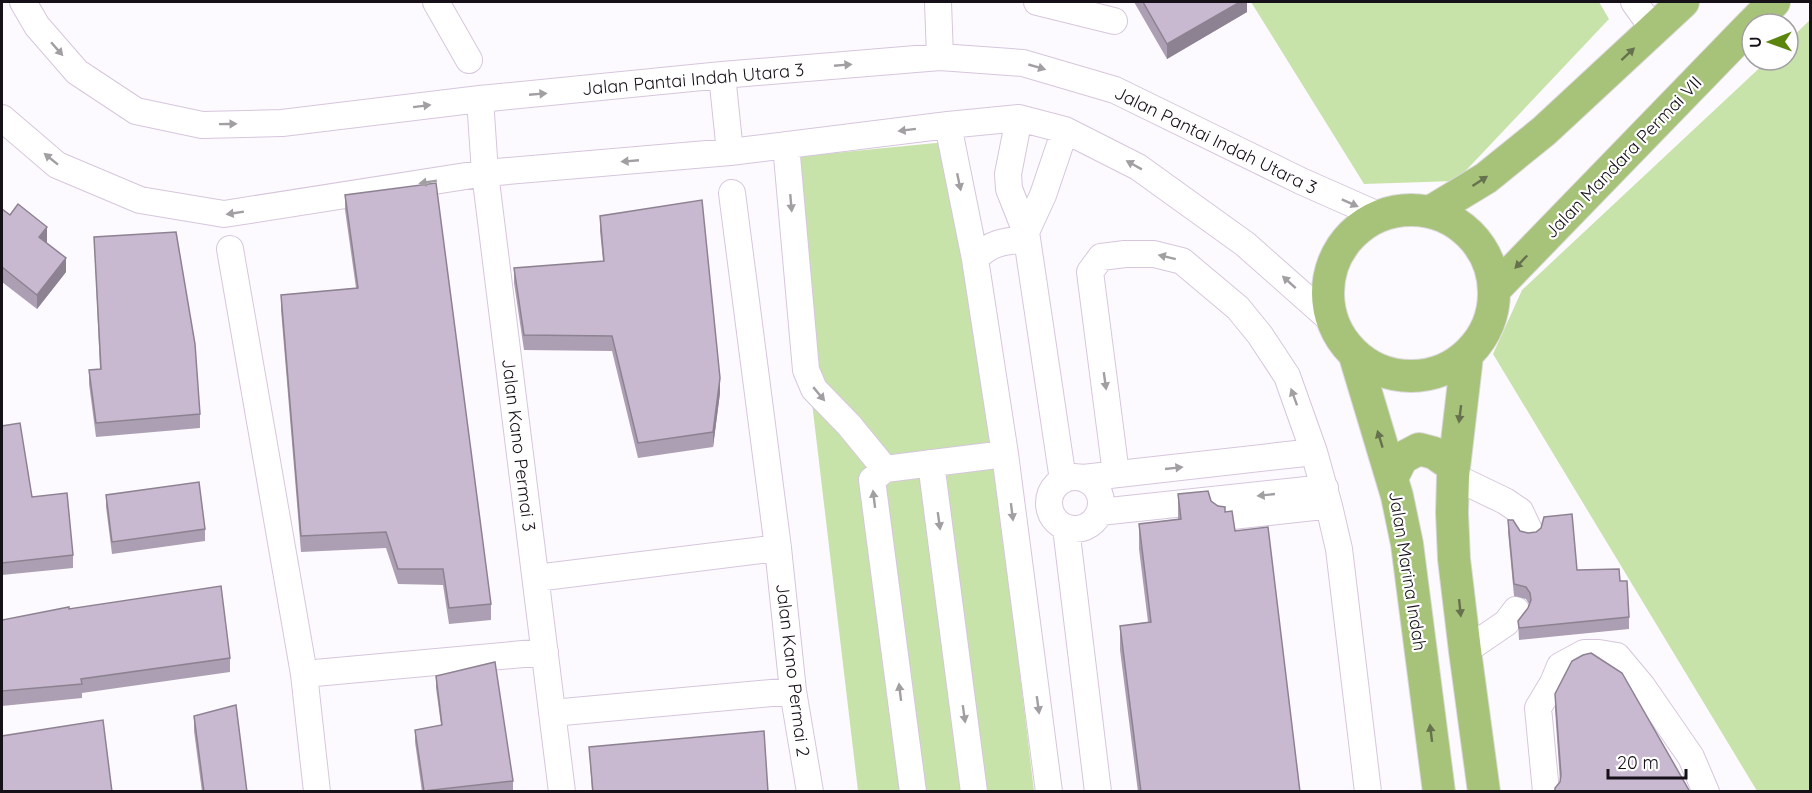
<svg xmlns="http://www.w3.org/2000/svg" width="1812" height="793" font-family="Quicksand,sans-serif">
	<style>
		.green { fill: #c8e3aa }
		.lines { fill: none; stroke-linecap: round; stroke-linejoin: round }
		.minor-casing { stroke: #d6c6dd; stroke-width: 28 }
		.major-casing { stroke: #dad9da; stroke-width: 34 }
		.minor { stroke: #fff; stroke-width: 26 }
		.major { stroke: #a7c279; stroke-width: 32 }
		.wall { fill: #ad9fb3 }
		.shaded-wall { fill: #8d8292 }
		.building { fill: #c9b9d0; stroke: #8d8292; stroke-width: 1.5 }
		.oneway { fill: #a29fa3 }
		.oneway2 { fill: #66724d }
		.labels { text-anchor: middle; dominant-baseline: central; stroke-width: 4.5; stroke-linejoin: round; paint-order: stroke }
		.street-label { font-size: 18px; fill: #161018; stroke: #fff }
	</style>
	<rect width="100%" height="100%" fill="#fdfaff"/>
	<path class="green" d="M1251 2H1599L1609 19 1456 181 1364 184Z
		M1810 20V791H1757L1493 354 1522 290 1768 60H1788V41Z
		M956 141 1034 791H858L783 158Z"/>
	<g class="lines">
		<g class="minor-casing">
			<path id="minor" d="M23 2 37 26 77 72 136 111 202 125 282 123 480 99 722 75 940 57 1023 63 1115 90 1301 181 1380 216
				M436 2 469 60
				M938 2 940 57
				M1037 2 1114 21
				M1634 2 1654 30
				M722 75 730 152
				M480 99 485 173 562 792
				M2 118 57 165 140 200 224 214 485 173 730 152 948 125 1019 118 1065 130 1138 167 1245 244 1332 321
				M1019 118 1008 174 1009 189 1026 232 1063 480
				M948 125 975 259
				M786 145 806 370 814 389 849 425 885 469
				M732 193 778 548 793 691 810 792
				M1026 232 1043 195 1065 130
				M1027 239C1006 241 990 242 975 259L1005 454 1049 792
				M230 249 304 674 317 792
				M931 463 974 792
				M1116 474 1090 272 1101 257 1125 254H1154L1182 261 1238 308 1260 335 1287 376 1314 452 1329 506 1339 549 1368 792
				M1453 476 1505 501 1520 511 1529 530
				M1049 503a26 26 0 1 1 52 0a26 26 0 1 1-52 0Z
				M1083 478 1314 452
				M1100 512 1325 488
				M1223 517 1323 506
				M1066 528 1098 792
				M536 578 778 548
				M1465 651 1506 623 1516 610
				M304 674 545 652
				M552 713 793 691
				M913 792 872 480 885 469 1005 454
				M1546 792 1538 708 1553 683 1560 666 1584 653H1599L1617 656 1642 686 1691 757 1706 792"/>
		</g>
		<g class="major-casing">
			<path id="major" d="M1752 24 1774 2
				M1328 293a83 83 0 1 1 166 0a83 83 0 1 1-166 0Z
				M1430 212 1486 178 1544 131 1683 2
				M1494 290 1752 24
				M1355 356 1397 496 1407 544 1439 792
				M1467 356 1453 476 1452 513 1454 559 1465 651 1484 792
				M1392 478 1402 458 1419 449 1434 453 1454 467"/>
		</g>
		<use href="#minor" class="minor"/>
		<use href="#major" class="major"/>
	</g>
	<path class="wall" d="M1134 2H1247V12L1167 59Z
		M345 195 491 604V620L449 624 443 585 398 584 386 548 301 552 281 310V295L356 288 345 210Z
		M2 209 47 242 46 243 66 272 37 309 2 282Z
		M600 216 720 393 713 447 638 458 612 351 524 350 514 283V268L603 261 600 231Z
		M94 237 200 414V428L96 437 89 384V370L100 369Z
		M2 426 32 497 73 555V568L2 575Z
		M1178 494 1211 501 1225 512 1235 531 1300 792H1138L1120 650V626L1148 622 1139 549V524L1178 519Z
		M106 495 205 529V541L112 554 106 507Z
		M1508 520 1520 531 1577 570 1620 581 1629 617V629L1519 640 1518 621 1528 608 1529 604 1526 599 1514 596 1508 532Z
		M69 609 230 658V672L82 693V698L2 706V620Z
		M436 676 513 781V792H422L415 742V730L441 725 436 688Z
		M1555 694 1690 792 1560 782 1555 710Z
		M194 716 247 792H202L194 731Z
		M589 747 768 792H592Z"/>
	<path class="shaded-wall" d="M1240 2H1247V12L1167 59V44Z
		M47 227V242L39 252V237Z
		M66 258V272L37 309V295Z
		M720 378V393L713 447V432Z"/>
	<path class="building" d="M1143 2H1240L1167 44Z
		M436 183 491 604 449 608 443 569H398L386 532 301 536 281 295 358 288 345 195Z
		M702 200 720 378 713 432 638 443 612 336 524 335 514 268 604 261 600 216Z
		M18 204 47 227 39 237 66 258 37 295 2 267V209L10 215Z
		M176 232 195 344 200 414 96 423 89 370 101 369 94 237Z
		M20 423 32 497 67 493 73 555 2 563V426Z
		M199 482 205 529 112 542 106 495Z
		M1208 491 1211 501 1218 506 1225 507V512L1232 511 1235 531 1268 527 1300 792H1141L1120 626 1151 622 1139 524 1181 519 1178 494Z
		M1572 514 1577 570 1619 569 1620 581H1627L1629 617 1519 628 1518 621 1528 608 1531 600 1530 593 1526 587 1514 584 1508 520H1513L1520 531 1528 533 1536 532 1541 528 1544 517Z
		M221 586 230 658 81 679 82 684 2 691V620L69 607V609Z
		M1591 653 1622 673 1690 792H1555V788L1560 782 1561 775 1555 694 1572 661 1583 655Z
		M495 662 513 781 424 791 415 730 442 725 436 676Z
		M236 705 247 792H204L194 716Z
		M103 720 112 792H2V736Z
		M764 731 768 792H593L589 747Z"/>
	<defs><path id="oneway-solid" d="M-6-.8H1V-3.2L6.5 0L1 3.2V.8H-6Z" transform="scale(1.5)"/></defs>
	<g class="oneway">
		<use href="#oneway-solid" transform="translate(57 49) rotate(49)"/>
		<use href="#oneway-solid" transform="translate(843 65) rotate(-5)"/>
		<use href="#oneway-solid" transform="translate(1037 67) rotate(16)"/>
		<use href="#oneway-solid" transform="translate(538 94) rotate(-5)"/>
		<use href="#oneway-solid" transform="translate(422 106) rotate(-7)"/>
		<use href="#oneway-solid" transform="translate(228 124) rotate(-1)"/>
		<use href="#oneway-solid" transform="translate(907 130) rotate(173)"/>
		<use href="#oneway-solid" transform="translate(51 159) rotate(-141)"/>
		<use href="#oneway-solid" transform="translate(630 161) rotate(175)"/>
		<use href="#oneway-solid" transform="translate(1134 165) rotate(-151)"/>
		<use href="#oneway-solid" transform="translate(428 182) rotate(171)"/>
		<use href="#oneway-solid" transform="translate(959 182) rotate(78)"/>
		<use href="#oneway-solid" transform="translate(791 203) rotate(85)"/>
		<use href="#oneway-solid" transform="translate(1350 203) rotate(24)"/>
		<use href="#oneway-solid" transform="translate(235 213) rotate(171)"/>
		<use href="#oneway-solid" transform="translate(1167 257) rotate(-166)"/>
		<use href="#oneway-solid" transform="translate(1289 282) rotate(-138)"/>
		<use href="#oneway-solid" transform="translate(1105 381) rotate(82)"/>
		<use href="#oneway-solid" transform="translate(819 394) rotate(50)"/>
		<use href="#oneway-solid" transform="translate(1294 397) rotate(-110)"/>
		<use href="#oneway-solid" transform="translate(1174 468) rotate(-6)"/>
		<use href="#oneway-solid" transform="translate(1266 495) rotate(174)"/>
		<use href="#oneway-solid" transform="translate(874 499) rotate(-97)"/>
		<use href="#oneway-solid" transform="translate(1012 512) rotate(83)"/>
		<use href="#oneway-solid" transform="translate(939 521) rotate(82)"/>
		<use href="#oneway-solid" transform="translate(900 692) rotate(-97)"/>
		<use href="#oneway-solid" transform="translate(1038 705) rotate(82)"/>
		<use href="#oneway-solid" transform="translate(964 714) rotate(82)"/>
	</g>
	<g class="oneway2">
		<use href="#oneway-solid" transform="translate(1628 54) rotate(-43)"/>
		<use href="#oneway-solid" transform="translate(1480 181) rotate(-33)"/>
		<use href="#oneway-solid" transform="translate(1521 262) rotate(134)"/>
		<use href="#oneway-solid" transform="translate(1460 414) rotate(97)"/>
		<use href="#oneway-solid" transform="translate(1380 439) rotate(-107)"/>
		<use href="#oneway-solid" transform="translate(1460 608) rotate(84)"/>
		<use href="#oneway-solid" transform="translate(1431 733) rotate(-97)"/>
	</g>
	<g class="labels">
		<g class="street-label">
			<text transform="translate(693 79) rotate(-5)">Jalan Pantai Indah Utara 3</text>
			<text transform="translate(1216 140) rotate(26)">Jalan Pantai Indah Utara 3</text>
			<text transform="translate(1623 157) rotate(-46)">Jalan Mandara Permai VII</text>
			<text transform="translate(519 445) rotate(83)">Jalan Kano Permai 3</text>
			<text transform="translate(1408 571) rotate(81)">Jalan Marina Indah</text>
			<text transform="translate(793 670) rotate(83)">Jalan Kano Permai 2</text>
		</g>
	</g>
	<rect width="1812" height="793" fill="none" stroke="#161018" stroke-width="6"/>
	<g transform="translate(1770 42) rotate(269)"><circle r="28" fill="#ffffff" stroke="#a29fa3" stroke-width="1.5"/>
	<path d="M0-4.5L10 22L0 15L-10 22Z" fill="#5c850e"/>
	<text y="-9" font-size="16" font-weight="bold" text-anchor="middle" fill="#161018">U</text>
	</g>
	<path d="M1608 769v9h78v-9" fill="none" stroke="#161018" stroke-width="3"/>
	<text x="1617" y="769" font-size="18" fill="#161018" stroke="#ffffff" stroke-width="4.5" paint-order="stroke">20 m</text>
</svg>
